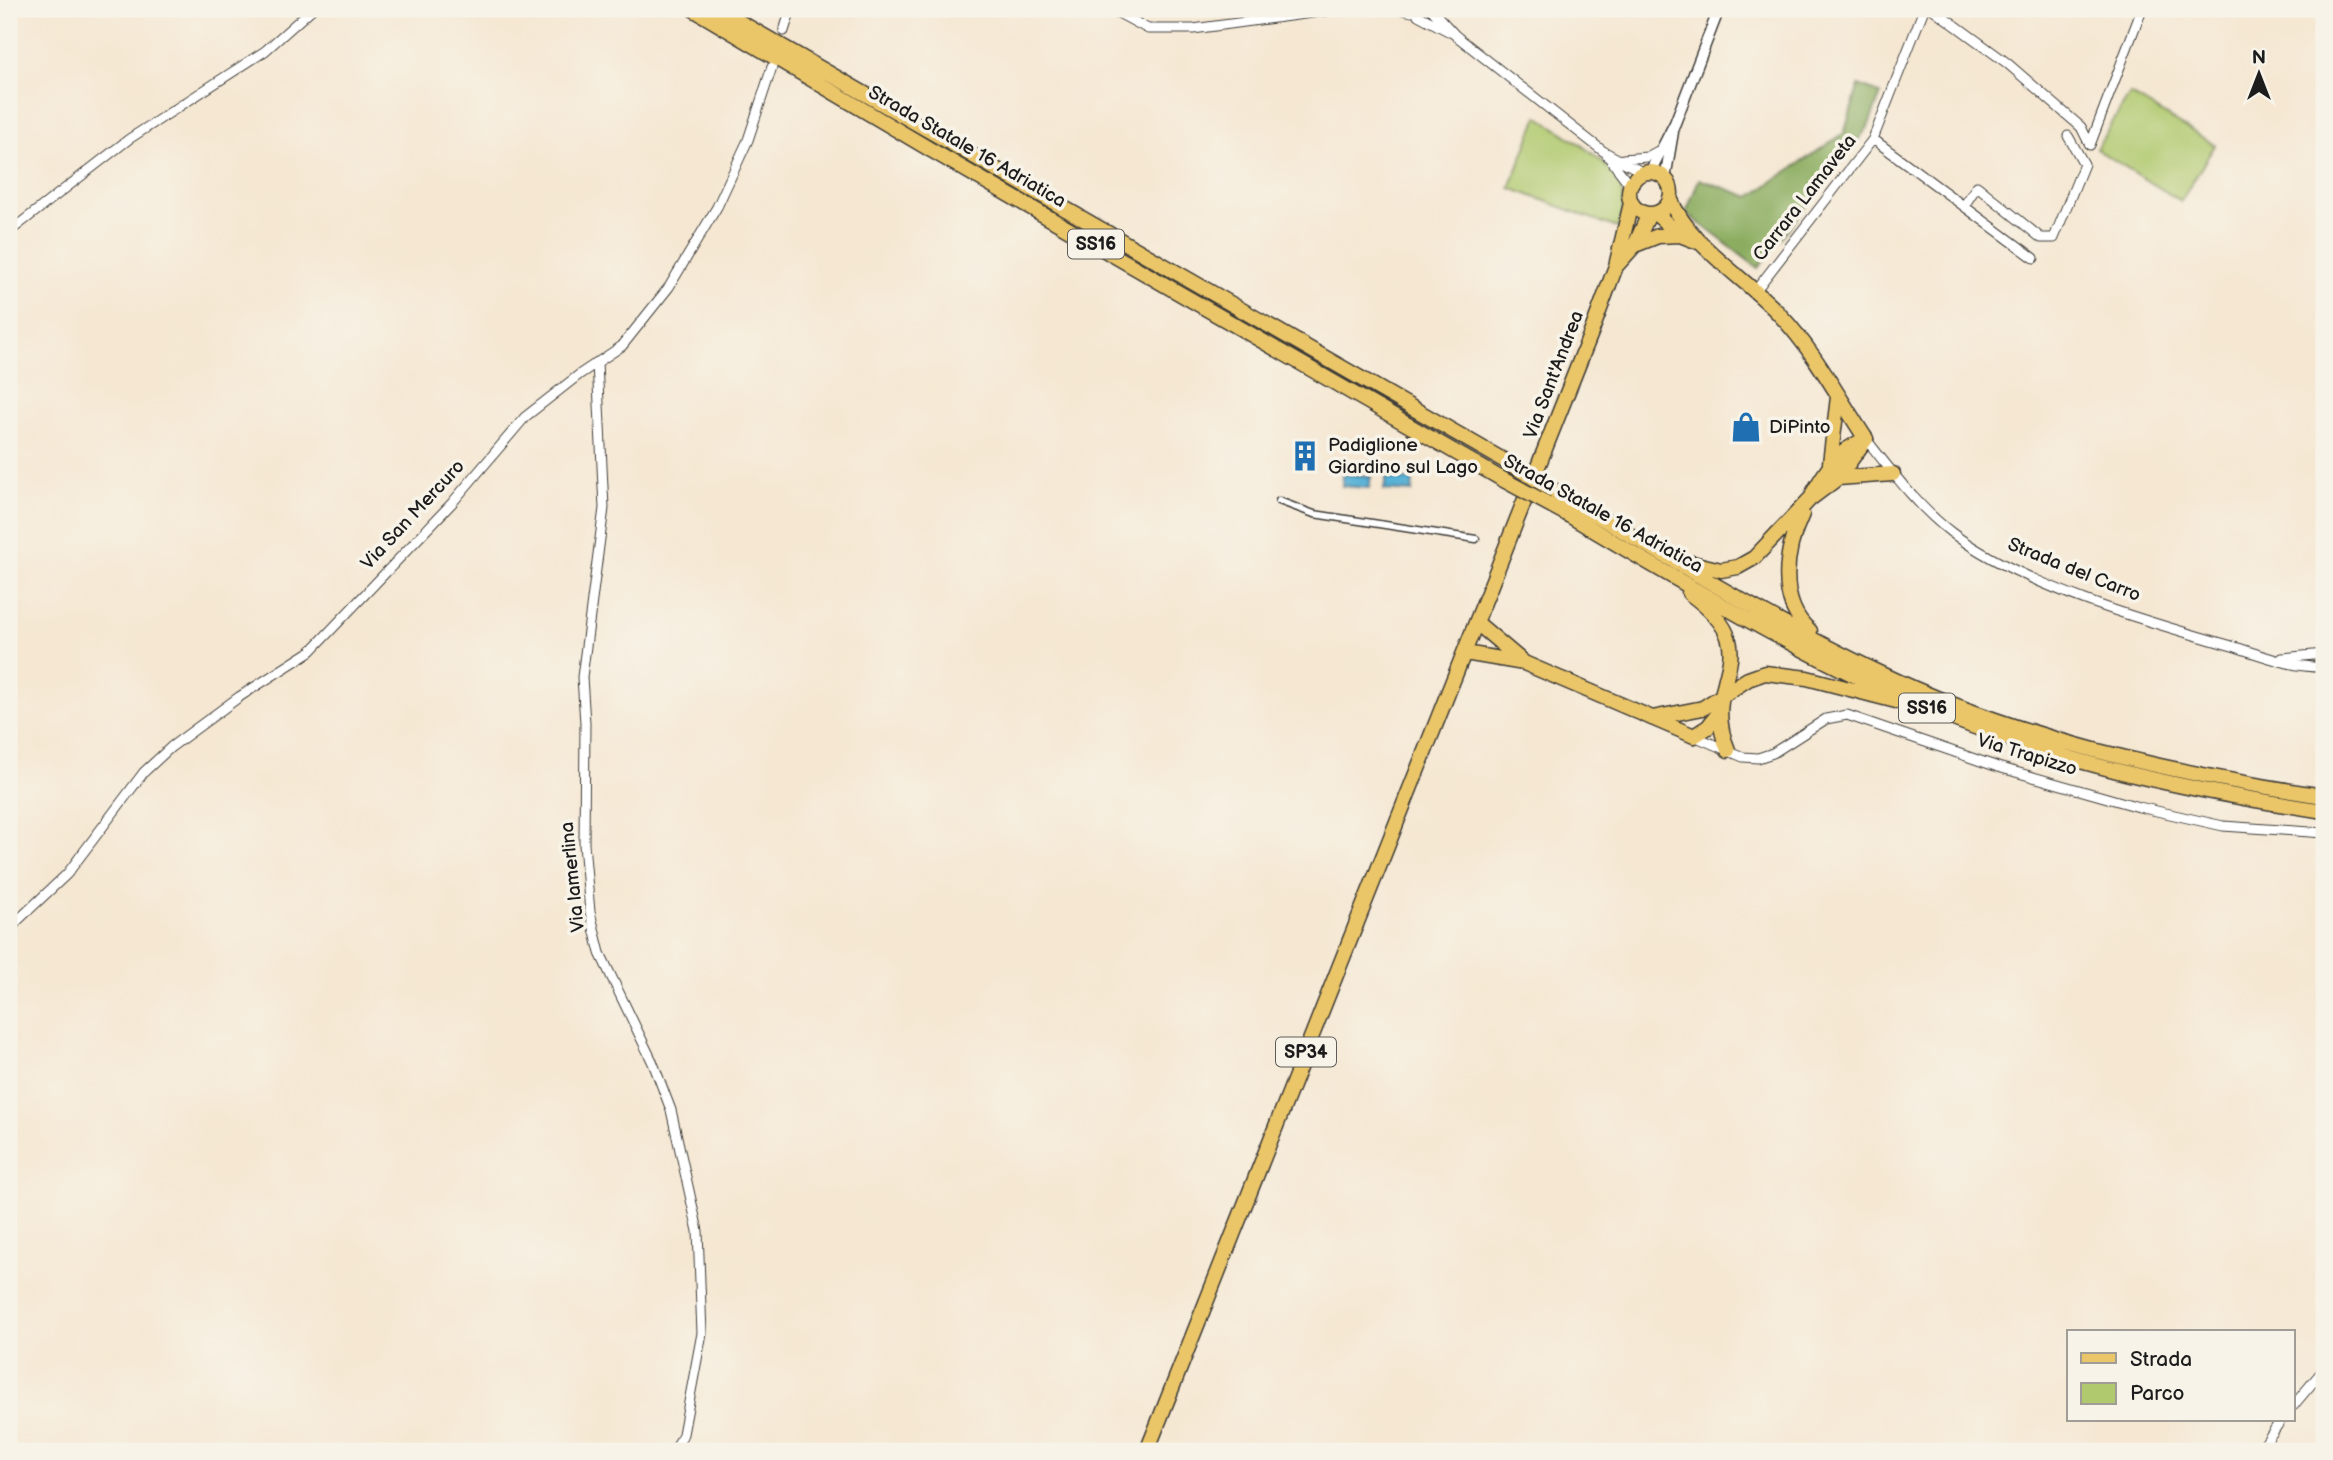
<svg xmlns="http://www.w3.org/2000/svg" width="2333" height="1460" font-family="'Balsamiq Sans',sans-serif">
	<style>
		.green { fill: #b0c96e; stroke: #667245; stroke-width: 2 }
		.forest { fill: #8cad61; stroke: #54643e; stroke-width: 2 }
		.water { fill: #59b1d6; stroke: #3a6679; stroke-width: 2 }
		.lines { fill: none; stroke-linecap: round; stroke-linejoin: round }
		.pedestrian-casing { stroke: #3d3a37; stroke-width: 9 }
		.minor-casing { stroke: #3d3a37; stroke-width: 11 }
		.tertiary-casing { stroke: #3d3a37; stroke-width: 13 }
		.primary-casing { stroke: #3d3a37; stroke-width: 17 }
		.trunk-casing { stroke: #3d3a37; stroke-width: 17 }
		.pedestrian { stroke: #fff; stroke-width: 6 }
		.minor { stroke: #fff; stroke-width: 9 }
		.tertiary { stroke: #fff; stroke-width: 10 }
		.primary { stroke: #ebc669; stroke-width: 14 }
		.trunk { stroke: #ebc669; stroke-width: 14 }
		.trunk-bridge-casing { stroke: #3d3a37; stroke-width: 17; stroke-linecap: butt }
		.trunk-bridge { stroke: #ebc669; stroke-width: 14 }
		.labels { text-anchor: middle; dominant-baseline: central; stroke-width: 7; stroke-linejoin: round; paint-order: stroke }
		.shield { fill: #f7f3e8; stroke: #5e5c59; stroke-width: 2 }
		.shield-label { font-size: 18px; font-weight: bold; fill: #1c1c1c }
		.street-label { font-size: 19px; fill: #1c1c1c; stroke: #f7f3e8 }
		.poi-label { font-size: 19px; fill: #1c1c1c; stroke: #f7f3e8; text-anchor: start }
	</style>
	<rect width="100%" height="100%" fill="#f7f3e8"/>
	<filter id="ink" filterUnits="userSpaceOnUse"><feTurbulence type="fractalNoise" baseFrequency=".0143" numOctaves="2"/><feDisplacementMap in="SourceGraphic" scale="14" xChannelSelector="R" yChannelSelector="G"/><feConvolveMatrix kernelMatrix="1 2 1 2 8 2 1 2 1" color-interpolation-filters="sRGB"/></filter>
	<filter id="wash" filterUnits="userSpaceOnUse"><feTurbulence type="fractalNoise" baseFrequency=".00686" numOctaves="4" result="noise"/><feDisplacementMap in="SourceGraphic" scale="28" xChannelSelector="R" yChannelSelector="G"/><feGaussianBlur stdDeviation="1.57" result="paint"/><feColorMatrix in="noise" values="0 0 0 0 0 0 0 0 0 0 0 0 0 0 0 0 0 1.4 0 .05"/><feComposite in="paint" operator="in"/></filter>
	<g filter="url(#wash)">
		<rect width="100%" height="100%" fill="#f5e7d2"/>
		<path class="green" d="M2130 94 2215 145 2181 201 2096 149Z
			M1538 116C1574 142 1646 175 1617 228L1510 188Z"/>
		<path class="forest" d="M1859 85 1881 94 1868 127 1758 268 1686 213 1699 179 1750 197 1844 133Z"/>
		<path class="water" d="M1343 474 1371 476 1369 488 1342 486Z
			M1386 478 1413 480 1412 492 1384 490Z"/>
	</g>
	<g filter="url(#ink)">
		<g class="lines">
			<g class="pedestrian-casing">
				<path id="pedestrian" d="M1279 501 1314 514 1476 539"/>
			</g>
			<g class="minor-casing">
				<path id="minor" d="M1111 9 1148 29H1193L1342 9
					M1399 9 1412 12
					M1431 9 1455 35 1603 151 1644 173
					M1933 9 2007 63 2081 127 2090 145 2142 9
					M1418 15 1448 31
					M784 31 791 9
					M1873 139 2034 258
					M1607 155 1630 185
					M1623 159 1647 157 1658 151
					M1964 206 1977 186 2041 238H2054L2084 164 2068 136
					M9 232 129 139 265 51 312 9
					M1756 290 1873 139 1924 9
					M597 362 604 508 582 677 585 723 584 844 590 912 600 953 653 1063 671 1110 698 1231 702 1333 683 1434 675 1451
					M1866 439C1892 472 1919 508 1952 533 2025 587 2144 621 2232 646 2262 655 2292 668 2324 667
					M2282 658 2324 654
					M1694 736 1743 757 1758 758 1773 753 1826 719 1847 715 1998 767 2139 807 2223 826 2324 833
					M9 935 16 922 67 874 144 772 171 747 239 697 311 651 452 503 525 417 580 374 622 346 669 287 717 207 748 140 772 67
					M2293 1406 2324 1369
					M2260 1451 2281 1420"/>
			</g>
			<g class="tertiary-casing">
				<path id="tertiary" d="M1650 172 1675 123 1719 9
					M1665 179 1673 132"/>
			</g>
			<g class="primary-casing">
				<path id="primary" d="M1629 193a21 21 0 1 1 42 0a21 21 0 1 1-42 0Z
					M1670 198C1689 246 1746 278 1780 315 1815 352 1838 397 1866 439
					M1656 214 1680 235 1701 243
					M1635 245 1658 236 1680 235
					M1617 265 1635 245 1649 214
					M1477 623 1523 662
					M1465 653 1524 663 1694 736
					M1147 1451 1591 333 1616 266 1631 203"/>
			</g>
			<g class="trunk-casing">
				<path id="trunk" d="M693 9 931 150 1500 478
					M717 9 1505 461
					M1830 463 1838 397
					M1838 478 1893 474
					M1813 493C1828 467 1838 451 1866 439
					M1570 500C1672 559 1774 623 1880 673 2018 739 2175 774 2324 796
					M1565 513C1683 583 1802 656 1929 709 2055 762 2190 791 2324 811
					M1802 514C1785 550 1777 602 1810 631
					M1692 563 1721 570 1738 567 1754 558 1810 499 1838 478 1866 439
					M1689 593C1774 655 1697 676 1728 750
					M1652 718 1703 708 1748 679 1765 673 1807 678 1896 701
					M1694 736 1708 727 1718 714"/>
			</g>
			<use href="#pedestrian" class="pedestrian"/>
			<use href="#minor" class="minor"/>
			<use href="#tertiary" class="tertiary"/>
			<use href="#primary" class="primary"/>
			<use href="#trunk" class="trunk"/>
			<g class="trunk-bridge-casing">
				<path id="trunk-bridge" d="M1505 461 1570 500
					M1500 478 1565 513"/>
			</g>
			<use href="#trunk-bridge" class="trunk-bridge"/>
		</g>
	</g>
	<defs>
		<g id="shop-bare" transform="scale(2.415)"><path d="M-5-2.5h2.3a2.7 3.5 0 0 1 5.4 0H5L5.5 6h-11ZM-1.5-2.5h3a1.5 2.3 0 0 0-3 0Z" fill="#1f6fb2" stroke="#f7f3e8" stroke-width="2.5" paint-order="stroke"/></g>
		<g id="building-bare" transform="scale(2.415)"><path d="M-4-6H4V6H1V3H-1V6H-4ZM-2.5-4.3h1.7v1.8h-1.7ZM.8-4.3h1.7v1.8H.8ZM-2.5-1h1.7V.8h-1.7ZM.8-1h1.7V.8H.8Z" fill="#1f6fb2" stroke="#f7f3e8" stroke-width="2.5" paint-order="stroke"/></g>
	</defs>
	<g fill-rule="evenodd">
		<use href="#shop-bare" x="1746" y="427"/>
		<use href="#building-bare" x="1305" y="456"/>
	</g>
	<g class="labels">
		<g class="shield">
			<rect x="1068" y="229.5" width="56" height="29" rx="5"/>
			<rect x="1899" y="693.5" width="56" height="29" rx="5"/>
			<rect x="1276" y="1037.5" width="60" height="29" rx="5"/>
		</g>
		<g class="shield-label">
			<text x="1096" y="244">SS16</text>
			<text x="1927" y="708">SS16</text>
			<text x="1306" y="1052">SP34</text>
		</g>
		<g class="street-label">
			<text transform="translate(967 147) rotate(30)">Strada Statale 16 Adriatica</text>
			<text transform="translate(1805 198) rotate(-52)">Carrara Lamaveta</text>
			<text transform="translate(1554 375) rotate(-69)">Via Sant'Andrea</text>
			<text transform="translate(1603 514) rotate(29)">Strada Statale 16 Adriatica</text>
			<text transform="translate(413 515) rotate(-47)">Via San Mercuro</text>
			<text transform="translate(2074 570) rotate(22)">Strada del Carro</text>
			<text transform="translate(2027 755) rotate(17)">Via Trapizzo</text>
			<text transform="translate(573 877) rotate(-96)">Via lamerlina</text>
		</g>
		<g class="poi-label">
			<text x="1769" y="427">DiPinto</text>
			<text x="1328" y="445">Padiglione<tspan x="1328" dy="22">Giardino sul Lago</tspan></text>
		</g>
	</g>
	<rect width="2333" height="1460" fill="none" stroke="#f7f3e8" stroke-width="35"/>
	<rect x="2067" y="1330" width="228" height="91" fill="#f7f3e8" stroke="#9f9d96" stroke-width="2"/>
	<rect x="2081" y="1353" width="35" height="10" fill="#ebc669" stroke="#9f9d96" stroke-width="2"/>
	<text x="2130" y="1366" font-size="21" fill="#1c1c1c">Strada</text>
	<rect x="2081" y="1383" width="35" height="21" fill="#b0c96e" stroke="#9f9d96" stroke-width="2"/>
	<text x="2130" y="1400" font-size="21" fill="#1c1c1c">Parco</text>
	<g transform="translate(2259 74)" stroke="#f7f3e8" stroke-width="5" paint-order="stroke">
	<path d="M0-5L12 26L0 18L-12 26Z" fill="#1c1c1c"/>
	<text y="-10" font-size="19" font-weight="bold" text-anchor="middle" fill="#1c1c1c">N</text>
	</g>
</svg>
